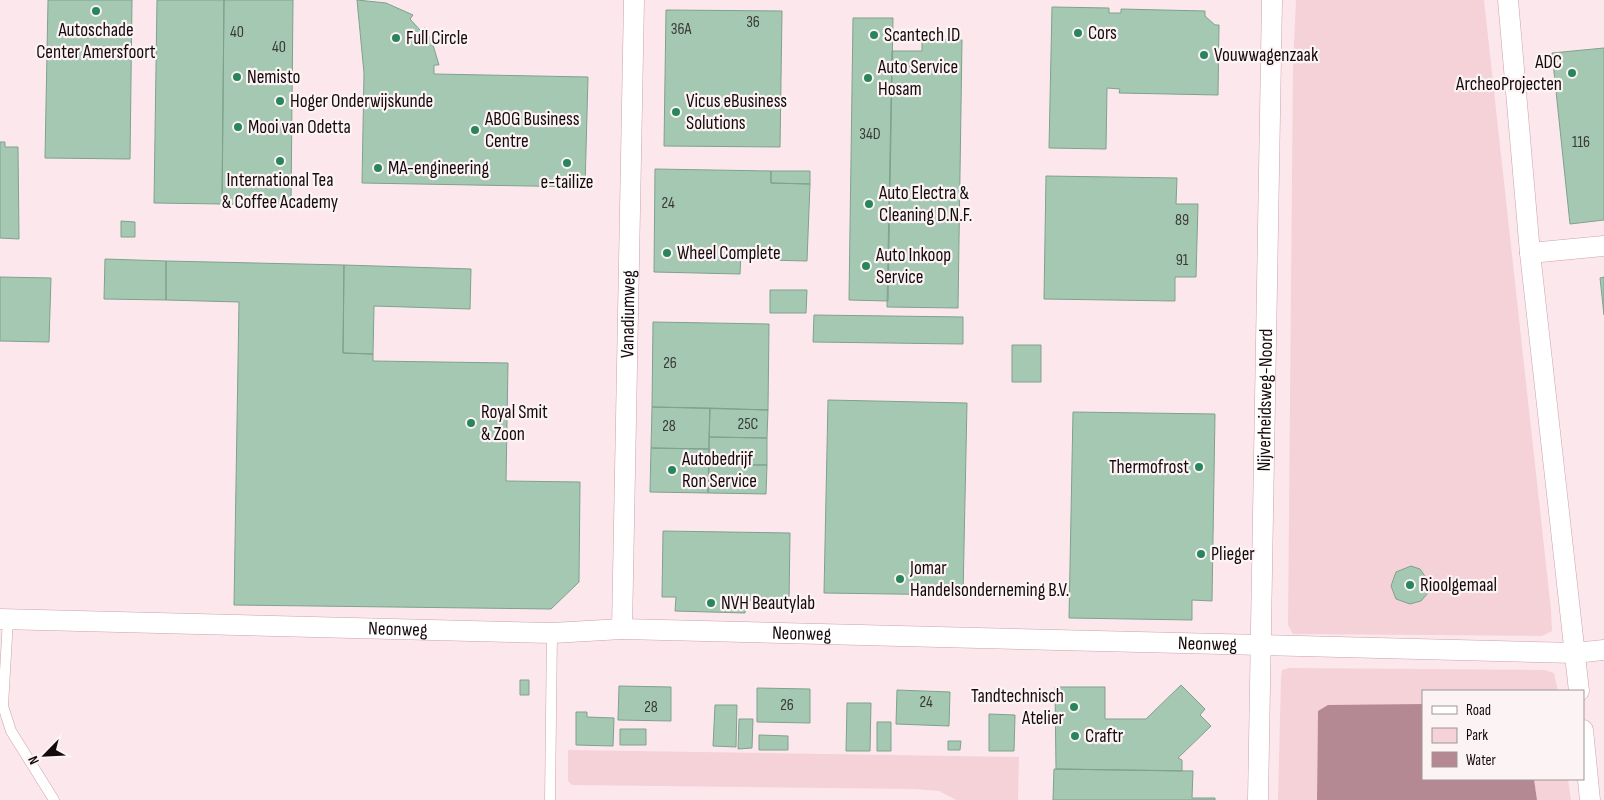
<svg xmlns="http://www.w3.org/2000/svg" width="1604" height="800" font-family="'Sofia Sans Condensed',sans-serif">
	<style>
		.built { fill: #fce8ec; fill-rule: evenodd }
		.green { fill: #f5d1d8 }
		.water { fill: #b58993 }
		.building { fill: #a5c8b3; stroke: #7fa18d }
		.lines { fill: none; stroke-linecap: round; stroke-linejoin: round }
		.lane-casing { stroke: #caa3ab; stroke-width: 11 }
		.street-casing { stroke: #caa3ab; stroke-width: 21 }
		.lane { stroke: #fff; stroke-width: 10 }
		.street { stroke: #fff; stroke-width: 20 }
		.poi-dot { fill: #29855c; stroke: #fbf3f4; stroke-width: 2 }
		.labels { text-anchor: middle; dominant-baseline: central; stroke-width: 4.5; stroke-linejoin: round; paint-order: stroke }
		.number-label { font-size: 16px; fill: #3a3936 }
		.poi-label { font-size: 19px; fill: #16090c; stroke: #fbf3f4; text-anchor: start }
		.street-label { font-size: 19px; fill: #16090c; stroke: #fbf3f4 }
	</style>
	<rect width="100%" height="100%" fill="#fbf3f4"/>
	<path class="built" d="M0 0H1604V800H0ZM1423 691H1583V779H1423Z"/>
	<path class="green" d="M1296 0H1484L1551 610 1552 631 1542 636 1293 634 1288 625 1293 66Z
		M1289 668 1545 670 1554 673 1558 691H1423V704L1328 706 1318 711 1317 800H1278L1281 678 1282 670Z
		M568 750 1019 757 1018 800H956L939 791 915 789 572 785 568 781Z
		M1534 779H1568L1571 800H1537Z"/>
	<path class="water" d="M1423 704V779H1534L1537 800H1317L1318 711 1328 705Z"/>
	<path class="building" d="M48 0H132L130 159 45 158Z
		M157 0H224L222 204 154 203Z
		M224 0H293L291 204H222Z
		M357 0 386 3 413 15 410 19 420 30 425 28 433 45 439 65H434V74L588 77 585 187 362 183 364 73Z
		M1052 7 1109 8V13H1121V9L1205 11V16L1215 25H1219L1218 95 1119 93 1120 89 1107 88 1106 149 1049 148Z
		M666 10 782 11 780 147 664 146Z
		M853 18H893L888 301 849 300Z
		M922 39 962 40 958 308 887 307 892 51H922Z
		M1604 48V220L1570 224 1552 53Z
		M0 142H5V147H18L19 239 0 238Z
		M655 169 771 171V183L810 184 807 261 768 260V254L741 253 740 274 654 272Z
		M771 171H810V184L771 183Z
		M1046 176 1177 178 1176 204H1198L1196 277H1175V301L1044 299Z
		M121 221 135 222V237H121Z
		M105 259 166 261V300L104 299Z
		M166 261 344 265 343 353 373 354V361L508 363 506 481 580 482 579 582 551 609 234 605 239 302 166 300Z
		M344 265 471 269 470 309 374 306 373 354 343 353Z
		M0 277 51 278 49 342 0 341Z
		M1604 277V315L1600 278Z
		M770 290H807L806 313H770Z
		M814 315 963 317V344L813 342Z
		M653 322 769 324 768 410 652 407Z
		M1012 345H1041V382H1012Z
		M828 400 967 403 963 595 824 593Z
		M652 407 710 408 709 449 651 448Z
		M710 408 768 410 767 438 709 437Z
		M1073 412 1215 414 1212 601 1192 600V620L1069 618Z
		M709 437 767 438V465H709Z
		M651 448 709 449 708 493 650 492Z
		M709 465H767L766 494 708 493Z
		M663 531 790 533 789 601 746 600 745 613 675 611 676 597H662Z
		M1411 566 1420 569 1429 582V587L1427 594 1421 601 1410 604 1396 599 1391 586 1396 572Z
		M520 680H529V695H520Z
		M1181 685 1205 709 1200 715 1211 726 1178 758 1182 760V771L1056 769 1055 687H1105V719H1146Z
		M619 686 671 687V721L618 720Z
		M757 688 810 689V723L757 722Z
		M897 690 950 692 949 726 896 724Z
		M847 703H871L870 751H846Z
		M715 705H737L736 747 713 746Z
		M576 712H587V717L614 718 613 746 576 745Z
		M989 714 1015 715 1014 751H989Z
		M739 719H753L752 748 738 749Z
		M877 722H891V751H877Z
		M620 729H646V745H620Z
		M759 735 788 736V750H759Z
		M948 741H961L960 750H948Z
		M1054 769 1193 771 1192 798H1215V800H1053Z"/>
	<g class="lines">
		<g class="lane-casing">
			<path id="lane" d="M8 619 3 706 11 731 54 800
				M550 800 552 633"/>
		</g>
		<g class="street-casing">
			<g id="street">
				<path d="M1508 0 1530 253 1579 691"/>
				<path d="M1530 253 1604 246"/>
				<path id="s1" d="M0 619 552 633 622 629 1575 653 1604 650"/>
				<path id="s2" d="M622 629 634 0"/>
				<path d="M1583 730 1590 800"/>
				<path id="s3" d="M1258 800 1272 0"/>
			</g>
		</g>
		<use href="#lane" class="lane"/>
		<use href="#street" class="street"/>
	</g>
	<g class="poi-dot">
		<circle cx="96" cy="11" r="5"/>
		<circle cx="1078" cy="33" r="5"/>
		<circle cx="874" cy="35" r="5"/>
		<circle cx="396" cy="38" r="5"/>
		<circle cx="1204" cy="55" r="5"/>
		<circle cx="1572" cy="73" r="5"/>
		<circle cx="237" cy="77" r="5"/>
		<circle cx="868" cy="78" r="5"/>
		<circle cx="280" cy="101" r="5"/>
		<circle cx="676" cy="112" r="5"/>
		<circle cx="238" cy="127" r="5"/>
		<circle cx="475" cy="130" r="5"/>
		<circle cx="280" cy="161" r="5"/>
		<circle cx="567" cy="163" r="5"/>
		<circle cx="378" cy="168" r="5"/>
		<circle cx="869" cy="204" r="5"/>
		<circle cx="667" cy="253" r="5"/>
		<circle cx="866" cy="266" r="5"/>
		<circle cx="471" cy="423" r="5"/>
		<circle cx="1199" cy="467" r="5"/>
		<circle cx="672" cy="470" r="5"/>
		<circle cx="1201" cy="554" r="5"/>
		<circle cx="900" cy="579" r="5"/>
		<circle cx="1410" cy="585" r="5"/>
		<circle cx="711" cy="603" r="5"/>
		<circle cx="1074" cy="707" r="5"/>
		<circle cx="1075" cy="736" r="5"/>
	</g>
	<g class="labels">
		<g class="number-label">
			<text x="753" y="22">36</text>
			<text x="681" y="29">36A</text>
			<text x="237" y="32">40</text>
			<text x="279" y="47">40</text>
			<text x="870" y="134">34D</text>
			<text x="1581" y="142">116</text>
			<text x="668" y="203">24</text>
			<text x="1182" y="220">89</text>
			<text x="1182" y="260">91</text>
			<text x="670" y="363">26</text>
			<text x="748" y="424">25C</text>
			<text x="669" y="426">28</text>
			<text x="926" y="702">24</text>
			<text x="787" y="705">26</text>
			<text x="651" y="707">28</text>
		</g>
		<g class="poi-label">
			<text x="96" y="30" text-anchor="middle">Autoschade<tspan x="96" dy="22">Center Amersfoort</tspan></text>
			<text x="1088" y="33">Cors</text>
			<text x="884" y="35">Scantech ID</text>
			<text x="406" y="38">Full Circle</text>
			<text x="1214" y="55">Vouwwagenzaak</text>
			<text x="1562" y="62" text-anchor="end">ADC<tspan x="1562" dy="22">ArcheoProjecten</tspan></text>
			<text x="878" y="67">Auto Service<tspan x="878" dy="22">Hosam</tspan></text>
			<text x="247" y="77">Nemisto</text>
			<text x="290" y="101">Hoger Onderwijskunde</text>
			<text x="686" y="101">Vicus eBusiness<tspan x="686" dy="22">Solutions</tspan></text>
			<text x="485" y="119">ABOG Business<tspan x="485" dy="22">Centre</tspan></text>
			<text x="248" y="127">Mooi van Odetta</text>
			<text x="388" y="168">MA-engineering</text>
			<text x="280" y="180" text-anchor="middle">International Tea<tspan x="280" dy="22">&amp; Coffee Academy</tspan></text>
			<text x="567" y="182" text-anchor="middle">e-tailize</text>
			<text x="879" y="193">Auto Electra &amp;<tspan x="879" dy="22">Cleaning D.N.F.</tspan></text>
			<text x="677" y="253">Wheel Complete</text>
			<text x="876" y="255">Auto Inkoop<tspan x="876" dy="22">Service</tspan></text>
			<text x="481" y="412">Royal Smit<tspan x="481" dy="22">&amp; Zoon</tspan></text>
			<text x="682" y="459">Autobedrijf<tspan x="682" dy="22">Ron Service</tspan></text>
			<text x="1189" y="467" text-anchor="end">Thermofrost</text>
			<text x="1211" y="554">Plieger</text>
			<text x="910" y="568">Jomar<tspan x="910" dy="22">Handelsonderneming B.V.</tspan></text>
			<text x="1420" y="585">Rioolgemaal</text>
			<text x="721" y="603">NVH Beautylab</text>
			<text x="1064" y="696" text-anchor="end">Tandtechnisch<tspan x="1064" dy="22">Atelier</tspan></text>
			<text x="1085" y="736">Craftr</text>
		</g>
		<g class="street-label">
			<text stroke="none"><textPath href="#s2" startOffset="315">Vanadiumweg</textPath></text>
			<text stroke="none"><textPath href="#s3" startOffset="400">Nijverheidsweg-Noord</textPath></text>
			<text stroke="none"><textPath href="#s1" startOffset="398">Neonweg</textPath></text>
			<text stroke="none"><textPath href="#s1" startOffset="802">Neonweg</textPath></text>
			<text stroke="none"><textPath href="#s1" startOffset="1208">Neonweg</textPath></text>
		</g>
	</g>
	<rect x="1422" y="690" width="162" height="90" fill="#fbf3f4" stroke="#9f9597"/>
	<rect x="1432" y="706" width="25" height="8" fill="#ffffff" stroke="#9f9597"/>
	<text x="1466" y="715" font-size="15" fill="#16090c">Road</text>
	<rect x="1432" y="728" width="25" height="15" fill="#f5d1d8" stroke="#9f9597"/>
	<text x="1466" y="740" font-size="15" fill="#16090c">Park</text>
	<rect x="1432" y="752" width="25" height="15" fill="#b58993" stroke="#9f9597"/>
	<text x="1466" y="765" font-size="15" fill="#16090c">Water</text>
	<g transform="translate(45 755) rotate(246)" stroke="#fbf3f4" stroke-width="4" paint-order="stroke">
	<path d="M0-4L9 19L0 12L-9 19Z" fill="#16090c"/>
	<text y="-8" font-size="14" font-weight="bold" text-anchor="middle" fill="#16090c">N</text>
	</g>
</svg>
